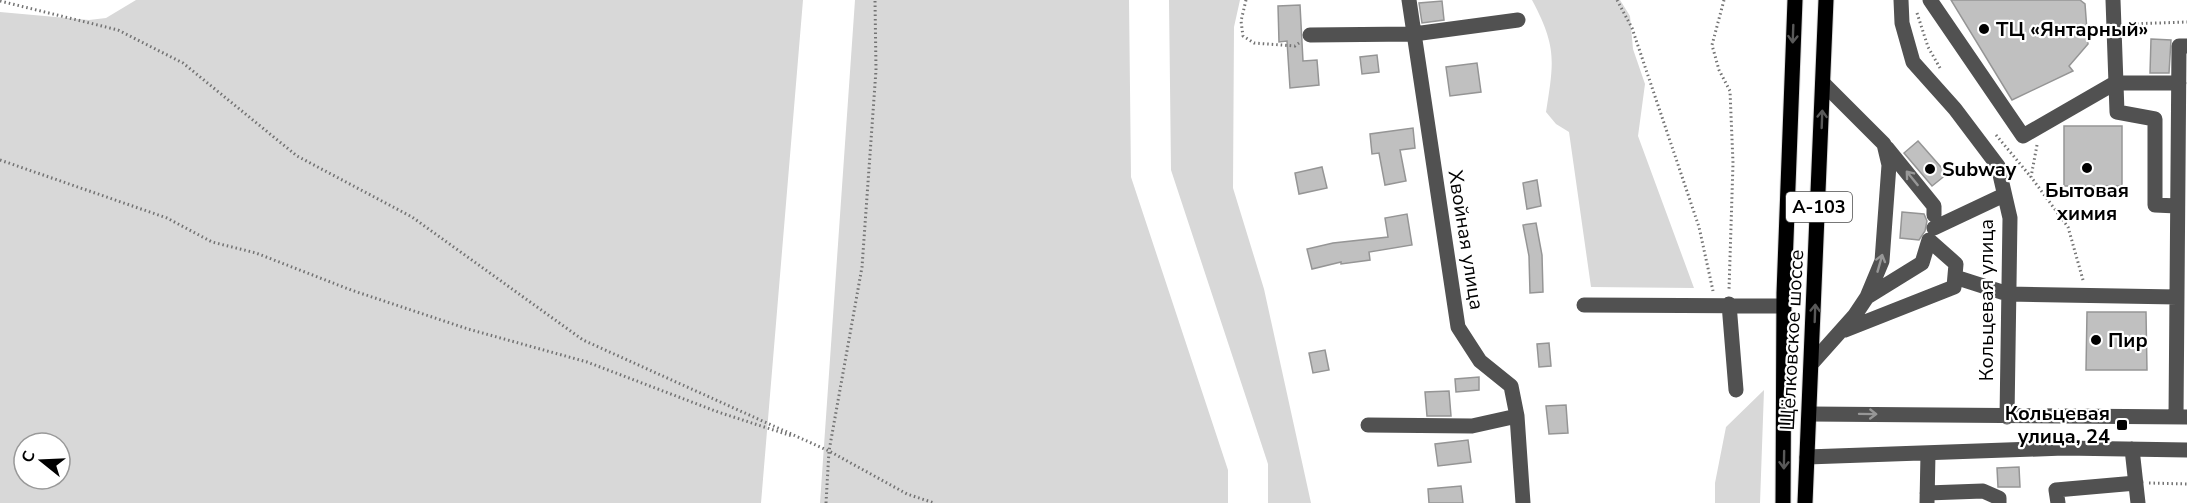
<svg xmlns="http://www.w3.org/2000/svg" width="2187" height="503" font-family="'Nunito Sans',sans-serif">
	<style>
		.green { fill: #d8d8d8; fill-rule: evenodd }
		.building { fill: #c0c0c0; stroke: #959595; stroke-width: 1.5 }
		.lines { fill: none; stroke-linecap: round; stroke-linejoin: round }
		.major-casing { stroke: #dbdbdb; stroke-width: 17 }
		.path { stroke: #737373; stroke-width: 3; stroke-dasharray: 1.5 3; stroke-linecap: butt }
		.minor { stroke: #515151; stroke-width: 15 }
		.major { stroke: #000; stroke-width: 15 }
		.oneway { stroke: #595959 }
		.oneway2 { stroke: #979797 }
		.poi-dot { fill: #000; stroke: #fff; stroke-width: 2 }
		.labels { text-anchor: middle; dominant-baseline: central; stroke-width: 4.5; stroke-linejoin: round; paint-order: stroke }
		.shield { fill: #fff; stroke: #4c4c4c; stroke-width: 1.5 }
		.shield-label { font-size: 18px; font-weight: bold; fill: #000 }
		.poi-label { font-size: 20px; font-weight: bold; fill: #000; stroke: #fff; text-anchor: start }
		.street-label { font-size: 20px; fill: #000; stroke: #fff }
	</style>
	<rect width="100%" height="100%" fill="#fff"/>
	<path class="green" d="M136 0H803L761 503H0V12L89 20 106 18ZM24 443H60V479H24Z
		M855 0H1129L1131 177 1228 470V503H820Z
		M1169 0H1240L1234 27 1233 188 1264 289 1311 503H1268V464L1171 170Z
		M1532 0H1620L1630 16 1633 49 1645 84 1638 136 1694 288 1591 287 1569 132 1556 124 1546 112C1554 61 1557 47 1532 0Z
		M1764 390 1760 503H1715V483L1726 427Z"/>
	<path class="building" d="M1951 0H2080L2085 4 2088 44 2069 66 2073 71 2012 100Z
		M1442 1 1444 20 1422 23 1419 3Z
		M1300 5 1303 61 1317 60 1319 85 1290 88 1287 41 1279 42 1278 6Z
		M2151 39 2171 40 2169 73H2150Z
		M1377 55 1379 72 1362 74 1360 57Z
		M1477 63 1481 92 1450 96 1446 67Z
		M2064 126H2122V186H2064Z
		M1413 128 1415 148 1400 150 1406 181 1385 185 1379 153 1372 154 1370 134Z
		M1918 141 1947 174 1932 186 1904 153Z
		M1322 167 1327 188 1299 194 1295 173Z
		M1537 180 1541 206 1527 209 1523 183Z
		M1902 212 1924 214 1927 221 1925 231 1919 240 1900 238Z
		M1407 214 1412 245 1369 252 1370 260 1341 264V262L1312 269 1307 249 1333 243 1388 237 1385 218Z
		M1536 223 1542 255 1543 292 1530 293 1529 256 1523 225Z
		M2087 312H2146L2147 370H2086Z
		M1549 343 1551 366 1539 367 1537 344Z
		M1325 350 1329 370 1313 373 1309 353Z
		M1479 377V390L1456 392 1455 379Z
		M1449 391 1451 416H1427L1425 392Z
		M1566 405 1568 433 1549 434 1546 406Z
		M1468 440 1471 462 1438 466 1435 444Z
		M2019 467 2020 487H1998L1997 468Z
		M1461 486 1463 503H1429L1428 489Z"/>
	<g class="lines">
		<g class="major-casing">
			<path id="major" d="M1783 503 1784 293 1795 0
				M1805 503 1826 0"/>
		</g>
		<path class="path" d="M1246 0 1241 21 1243 36 1254 43 1295 46 1299 43
			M1617 0 1632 28 1699 227 1713 291
			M1724 0 1712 45 1719 70 1730 91 1733 163 1729 290
			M0 1 118 30 183 63 297 156 412 217 583 340 829 451 907 494 934 503
			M1917 13 1928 47 1940 68
			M2128 24 2187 22
			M1996 135 2031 177
			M2037 145 2031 177 2068 227 2083 280
			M0 160 167 218 212 242 256 253 351 290 468 329 587 362 718 412 792 436
			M2149 483 2187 484
			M826 503 829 451 862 267 876 70 875 0"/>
		<path class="minor" d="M1409 0 1458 327 1480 361 1511 386 1517 416 1523 503
			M1901 0 1902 23 1913 62 1955 109 1998 166 2010 218 2007 417
			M1930 0 2023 136 2115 83H2179
			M2113 0 2117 112 2155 119V205L2177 206
			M1310 35 1414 34 1518 20
			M1887 148 1934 206V215
			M1934 228 2004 195
			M1955 277 2008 294 2177 297
			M1729 304 1736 390
			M1584 305 1779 306
			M1845 330 1954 287 1956 264 1929 240 1922 263 1867 297
			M1813 362 1855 315 1867 297 1882 261 1889 165 1884 144 1823 83
			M1810 414 2187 417
			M2176 417 2179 46H2187
			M1368 425 1472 426 1517 416
			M2132 449 2138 503
			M1807 457 2064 448 2187 450
			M1927 493 1983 491 1999 498V503
			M1927 503 1928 454
			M2058 503 2056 490 2136 483"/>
		<use href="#major" class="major"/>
	</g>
	<defs><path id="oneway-shaft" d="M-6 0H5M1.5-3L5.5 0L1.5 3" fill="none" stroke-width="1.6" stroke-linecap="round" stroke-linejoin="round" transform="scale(1.5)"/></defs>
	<g class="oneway">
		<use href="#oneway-shaft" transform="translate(1793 34) rotate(92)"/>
		<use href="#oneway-shaft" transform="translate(1822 119) rotate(-88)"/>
		<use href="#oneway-shaft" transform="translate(1815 313) rotate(-88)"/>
		<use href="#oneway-shaft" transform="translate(1784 460) rotate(91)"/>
	</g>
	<g class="oneway2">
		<use href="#oneway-shaft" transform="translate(1912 178) rotate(-129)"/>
		<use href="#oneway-shaft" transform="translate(1880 263) rotate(-74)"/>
		<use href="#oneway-shaft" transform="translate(1868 414) rotate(1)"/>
	</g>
	<g class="poi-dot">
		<circle cx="1984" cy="29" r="6"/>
		<circle cx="2087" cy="168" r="6"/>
		<circle cx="1930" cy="169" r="6"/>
		<circle cx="2096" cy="340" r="6"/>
		<rect x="2116" y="419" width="12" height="12" rx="3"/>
	</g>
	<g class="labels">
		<rect class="shield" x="1786" y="192" width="66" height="30" rx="4.5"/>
		<g class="shield-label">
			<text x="1819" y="207">А-103</text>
		</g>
		<g class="poi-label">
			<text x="1996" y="29">ТЦ «Янтарный»</text>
			<text x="1942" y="169">Subway</text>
			<text x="2087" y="190" text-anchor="middle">Бытовая<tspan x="2087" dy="23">химия</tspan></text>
			<text x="2108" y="340">Пир</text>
			<text x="2110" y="413" text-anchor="end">Кольцевая<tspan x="2110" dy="23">улица, 24</tspan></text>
		</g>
		<g class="street-label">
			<text transform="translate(1466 240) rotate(81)">Хвойная улица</text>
			<text transform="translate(1986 300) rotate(-90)">Кольцевая улица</text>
			<text transform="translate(1792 340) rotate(-87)">Щёлковское шоссе</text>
		</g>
	</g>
	<g transform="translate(42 461) rotate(288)"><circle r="28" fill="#ffffff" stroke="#999999" stroke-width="1.5"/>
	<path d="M0-4.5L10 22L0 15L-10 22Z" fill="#000000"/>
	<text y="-9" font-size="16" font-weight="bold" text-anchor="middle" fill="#000000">С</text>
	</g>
</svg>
